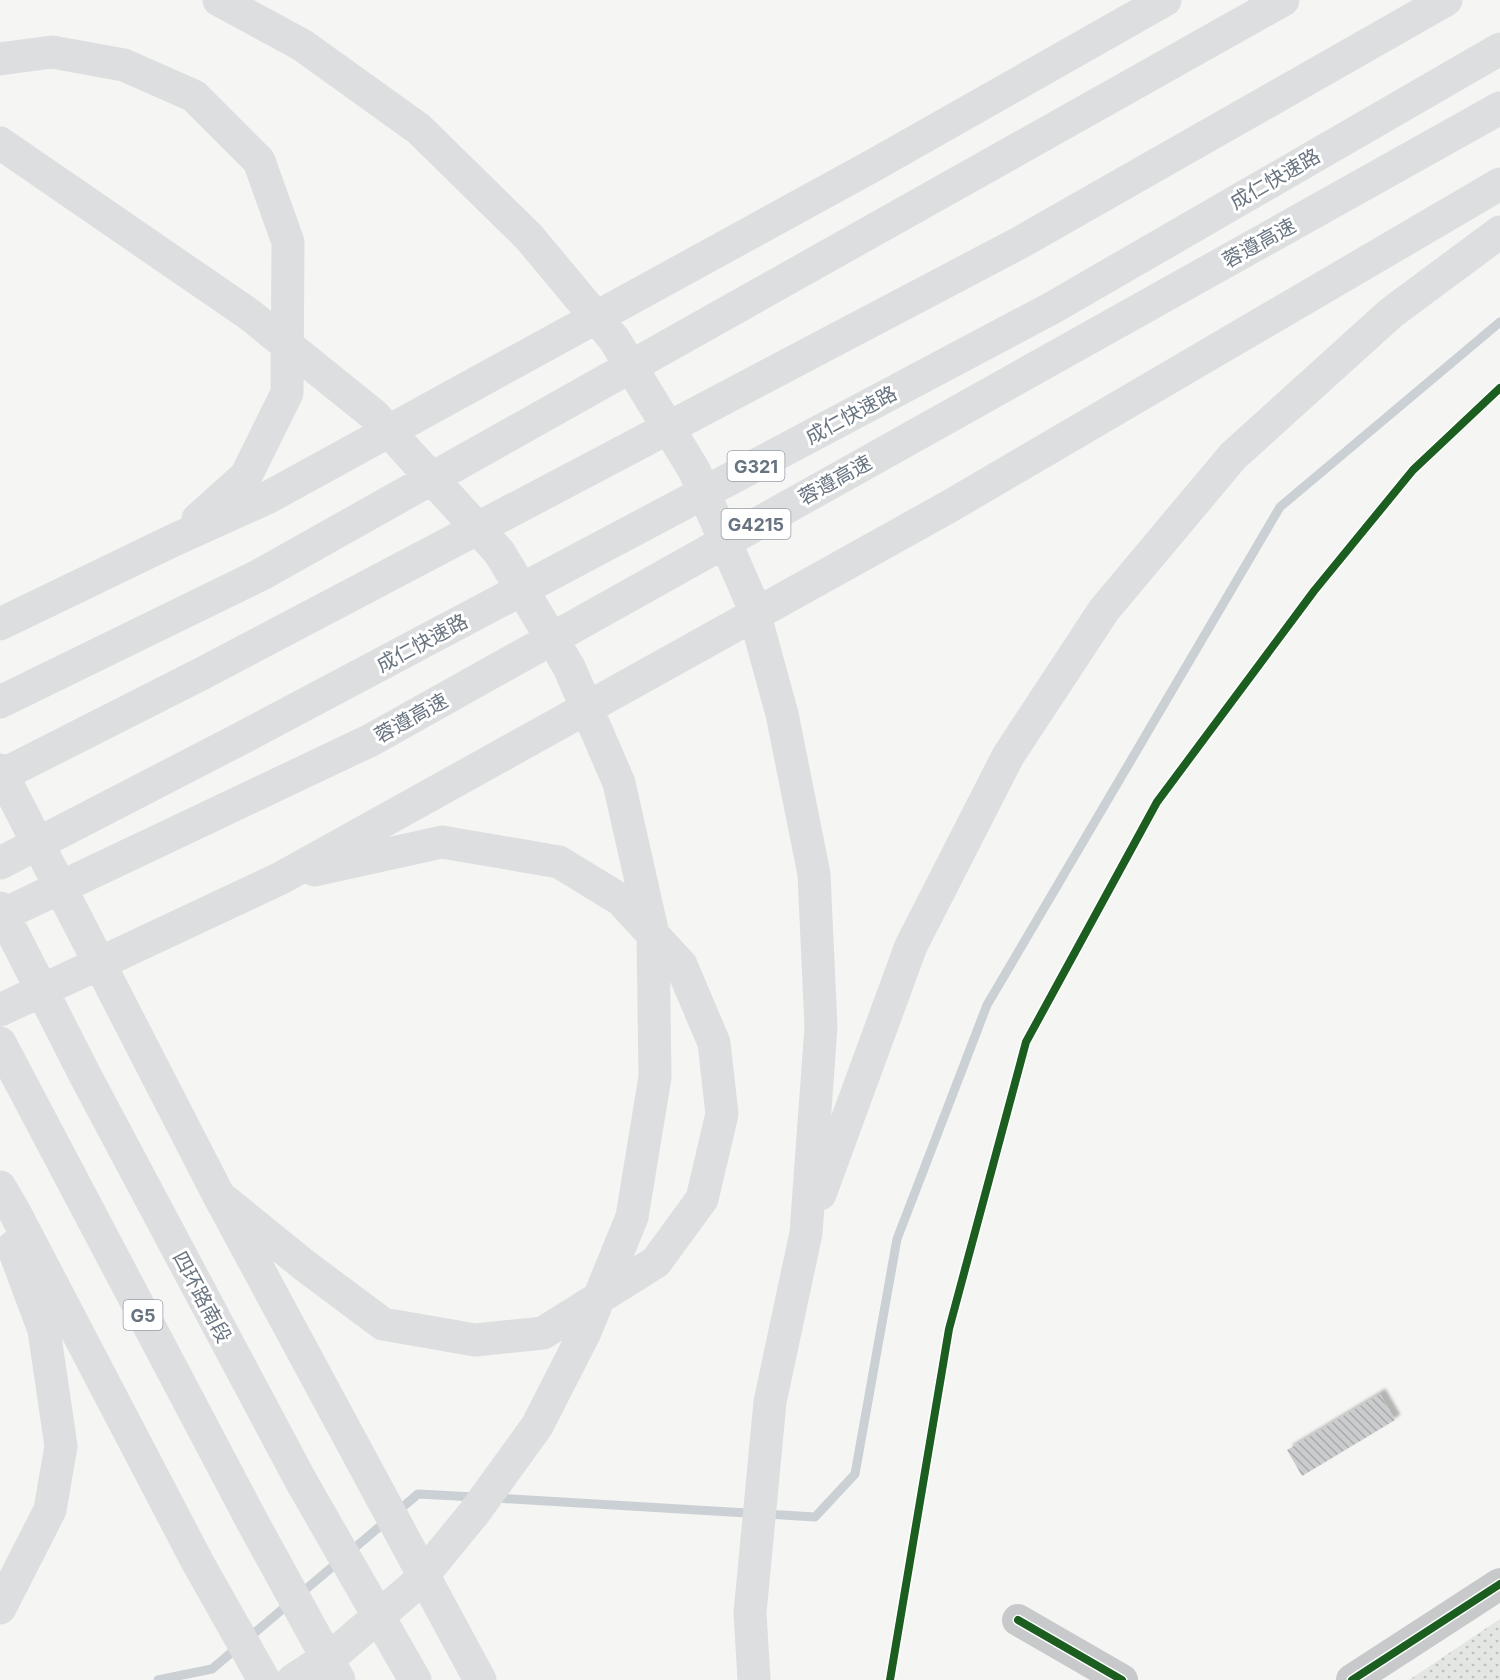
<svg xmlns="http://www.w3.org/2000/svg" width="1500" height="1680" font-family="Inter,'Noto Sans SC',sans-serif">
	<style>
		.park { fill: url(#park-dots) }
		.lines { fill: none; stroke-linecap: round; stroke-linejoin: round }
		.stream { stroke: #cad0d3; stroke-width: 9 }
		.building { fill: url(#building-back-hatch); filter: url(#shadow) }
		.minor { stroke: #c8c9ca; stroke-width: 32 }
		.trunk { stroke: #dddedf; stroke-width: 33 }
		.motorway { stroke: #dddedf; stroke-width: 33 }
		.cycleway-casing { stroke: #fff; stroke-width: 11 }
		.cycleway { stroke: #1b5e20; stroke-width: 8 }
		.labels { text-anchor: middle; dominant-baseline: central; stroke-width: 6; stroke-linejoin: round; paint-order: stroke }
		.shield { fill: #fff; stroke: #969ea7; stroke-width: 1.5 }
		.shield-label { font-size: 18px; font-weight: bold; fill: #697481 }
		.street-label { font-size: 20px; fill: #697481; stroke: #fff }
	</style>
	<defs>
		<pattern id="park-dots" width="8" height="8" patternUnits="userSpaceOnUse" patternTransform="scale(1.5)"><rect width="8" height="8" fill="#e3e6e2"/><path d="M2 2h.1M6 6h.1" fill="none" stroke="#bcbfbd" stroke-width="1.8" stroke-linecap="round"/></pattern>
		<pattern id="building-back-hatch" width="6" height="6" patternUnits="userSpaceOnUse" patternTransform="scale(1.5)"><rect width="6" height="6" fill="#cbcccd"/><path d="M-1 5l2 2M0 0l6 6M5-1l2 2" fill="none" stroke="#a9aaac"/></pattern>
		<filter id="shadow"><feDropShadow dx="5.5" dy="-5.5" stdDeviation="1.5" flood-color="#0004"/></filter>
	</defs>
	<rect width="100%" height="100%" fill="#f5f5f4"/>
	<path class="park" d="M1500 1619V1680H1409Z"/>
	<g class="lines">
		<path class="stream" d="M495 1498 815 1517 855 1474 897 1239 987 1005 1280 507 1500 322
			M158 1680 212 1669 418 1494 475 1497"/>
	</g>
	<path class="building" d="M1380 1394 1395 1420 1302 1476 1287 1450Z"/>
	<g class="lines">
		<path class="minor" d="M1018 1620 1122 1680
			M1352 1680 1500 1584"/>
		<path class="trunk" d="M0 776 203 673 1021 242 1446 0
			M0 863 238 740 1052 308 1500 49"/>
		<path class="motorway" d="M219 0 302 45 419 129 529 237 614 339 694 470 751 601 782 714 814 874 821 1027 806 1233 770 1402 750 1613 754 1680
			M0 59 52 52 124 65 194 96 259 161 288 242 287 393 246 476 198 519
			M0 143 250 315 374 415 499 552 569 667 619 783 653 934 655 1077 632 1217 585 1332 537 1426 474 1513 415 1585 339 1650 293 1680
			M0 624 174 540 267 498 874 165 1165 0
			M0 702 260 575 1283 0
			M0 770 219 1196 480 1680
			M0 908 86 1077 301 1481 415 1680
			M0 916 371 740 1500 108
			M0 1010 281 878 950 506 1500 184
			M0 1043 252 1521 339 1680
			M0 1187 14 1211 198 1563 264 1680
			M820 1194 911 946 1008 756 1104 610 1233 456 1391 313 1500 232
			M219 1196 304 1265 383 1324 475 1340 543 1333 656 1262 702 1199 722 1114 714 1043 681 965 621 900 559 862 442 842 315 870
			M0 1608 50 1510 61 1446 44 1330 13 1247"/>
		<g class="cycleway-casing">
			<path id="cycleway" d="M1018 1620 1122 1680
				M890 1680 949 1329 1026 1042 1157 802 1314 591 1413 470 1500 388
				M1352 1680 1500 1584"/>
		</g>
		<use href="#cycleway" class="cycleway"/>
	</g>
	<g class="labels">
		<g class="shield">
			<rect x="727.5" y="451" width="57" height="30" rx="4.5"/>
			<rect x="721.5" y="509" width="69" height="30" rx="4.5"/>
			<rect x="123.5" y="1300" width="39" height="30" rx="4.5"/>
		</g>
		<g class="shield-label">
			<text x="756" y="466">G321</text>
			<text x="756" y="524">G4215</text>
			<text x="143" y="1315">G5</text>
		</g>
		<g class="street-label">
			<text transform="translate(1275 179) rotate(-30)">成仁快速路</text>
			<text transform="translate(1259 243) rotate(-29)">蓉遵高速</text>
			<text transform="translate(851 415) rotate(-28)">成仁快速路</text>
			<text transform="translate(835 480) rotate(-29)">蓉遵高速</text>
			<text transform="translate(422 643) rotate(-28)">成仁快速路</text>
			<text transform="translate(411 718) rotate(-29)">蓉遵高速</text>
			<text transform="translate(202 1297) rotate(62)">四环路南段</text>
		</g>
	</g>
</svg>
